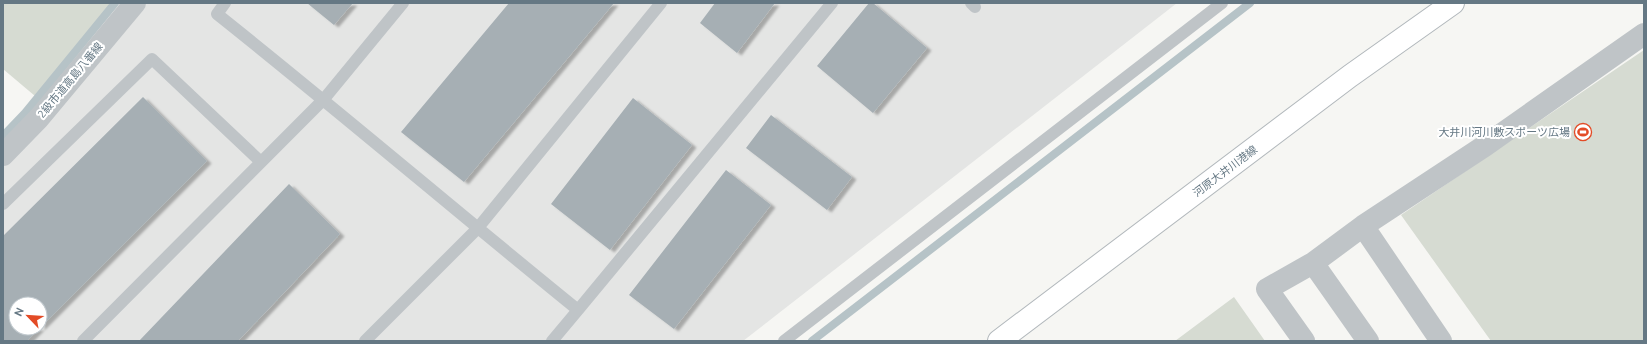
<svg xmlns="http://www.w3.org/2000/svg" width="1647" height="344" font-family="Ubuntu,'Noto Sans JP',sans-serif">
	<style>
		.built { fill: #e4e5e4; fill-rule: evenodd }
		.green { fill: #d6dbd2 }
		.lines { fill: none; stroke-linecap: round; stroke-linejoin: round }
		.stream { stroke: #b6c3c7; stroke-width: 8 }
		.building { fill: #a6afb4; filter: url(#shadow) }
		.secondary-casing { stroke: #b2b8bc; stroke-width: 24 }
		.service { stroke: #bfc4c7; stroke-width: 12 }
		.minor { stroke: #bfc4c7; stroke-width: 22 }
		.tertiary { stroke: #bfc4c7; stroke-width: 22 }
		.secondary { stroke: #fff; stroke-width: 22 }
		.labels { text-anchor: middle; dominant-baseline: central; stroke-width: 4; stroke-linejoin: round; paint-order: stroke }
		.street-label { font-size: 11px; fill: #657884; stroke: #fff }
		.poi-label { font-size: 11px; fill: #657884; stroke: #fff; text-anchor: end }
	</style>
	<defs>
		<filter id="shadow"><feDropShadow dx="4.5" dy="2.5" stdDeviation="1" flood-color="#0004"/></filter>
	</defs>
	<rect width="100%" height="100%" fill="#f6f6f3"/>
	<path class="built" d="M119 3H1177L743 341H3V137ZM16 304H40V328H16Z"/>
	<path class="green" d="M3 3H111L35 96 3 69Z
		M1644 50V341H1491L1401 215Z
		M1234 297 1265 341H1175Z"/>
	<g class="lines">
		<path class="stream" d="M3 136 25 113 115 3
			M812 341 1250 3"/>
	</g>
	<path class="building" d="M307 3H353L334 25Z
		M509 3H614L464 182 401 132Z
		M715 3H775L737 53 700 23Z
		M869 3H873L927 48 873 113 817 66Z
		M143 97 207 161 40 328V304H16V328H40L27 341H3V236Z
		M633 98 692 145 610 250 551 204Z
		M771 115 852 177 827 210 746 148Z
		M726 170 771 205 674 329 629 295Z
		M289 184 340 234 238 341H139Z"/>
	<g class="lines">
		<g class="secondary-casing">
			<path id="secondary" d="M999 341 1350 76 1453 3"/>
		</g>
		<path class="service" d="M225 3 217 14C339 111 457 212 578 310L832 3
			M971 3 975 7
			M3 204 152 59 261 162
			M83 341 324 99 403 3
			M365 341 477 229 661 3
			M552 341 578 310
			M784 341 1222 3"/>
		<path class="minor" d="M1363 226 1441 341
			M1304 341 1267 289 1313 263
			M1368 341 1313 263 1363 226 1486 145 1644 34"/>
		<path class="tertiary" d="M3 155 39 118 135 3"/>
		<use href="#secondary" class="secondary"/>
	</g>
	<defs>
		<g id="stadium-ring" transform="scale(0.9)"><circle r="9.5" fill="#fff" stroke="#e34b26" stroke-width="1.5"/><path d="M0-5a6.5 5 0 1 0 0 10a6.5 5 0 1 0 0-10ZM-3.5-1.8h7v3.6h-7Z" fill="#e34b26"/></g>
	</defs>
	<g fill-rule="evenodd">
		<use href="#stadium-ring" x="1583" y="132"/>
	</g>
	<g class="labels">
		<g class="street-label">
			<text transform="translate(70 80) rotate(-50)">2級市道高島八番線</text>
			<text transform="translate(1225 171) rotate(-37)">河原大井川港線</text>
		</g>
		<g class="poi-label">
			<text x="1570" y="132">大井川河川敷スポーツ広場</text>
		</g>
	</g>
	<rect width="1647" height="344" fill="none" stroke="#657884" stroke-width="8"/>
	<g transform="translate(28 316) rotate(295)"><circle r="19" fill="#ffffff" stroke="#c1c9ce"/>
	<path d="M0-3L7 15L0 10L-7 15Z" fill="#e34b26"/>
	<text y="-6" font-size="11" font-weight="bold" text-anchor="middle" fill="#657884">N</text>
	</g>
</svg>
